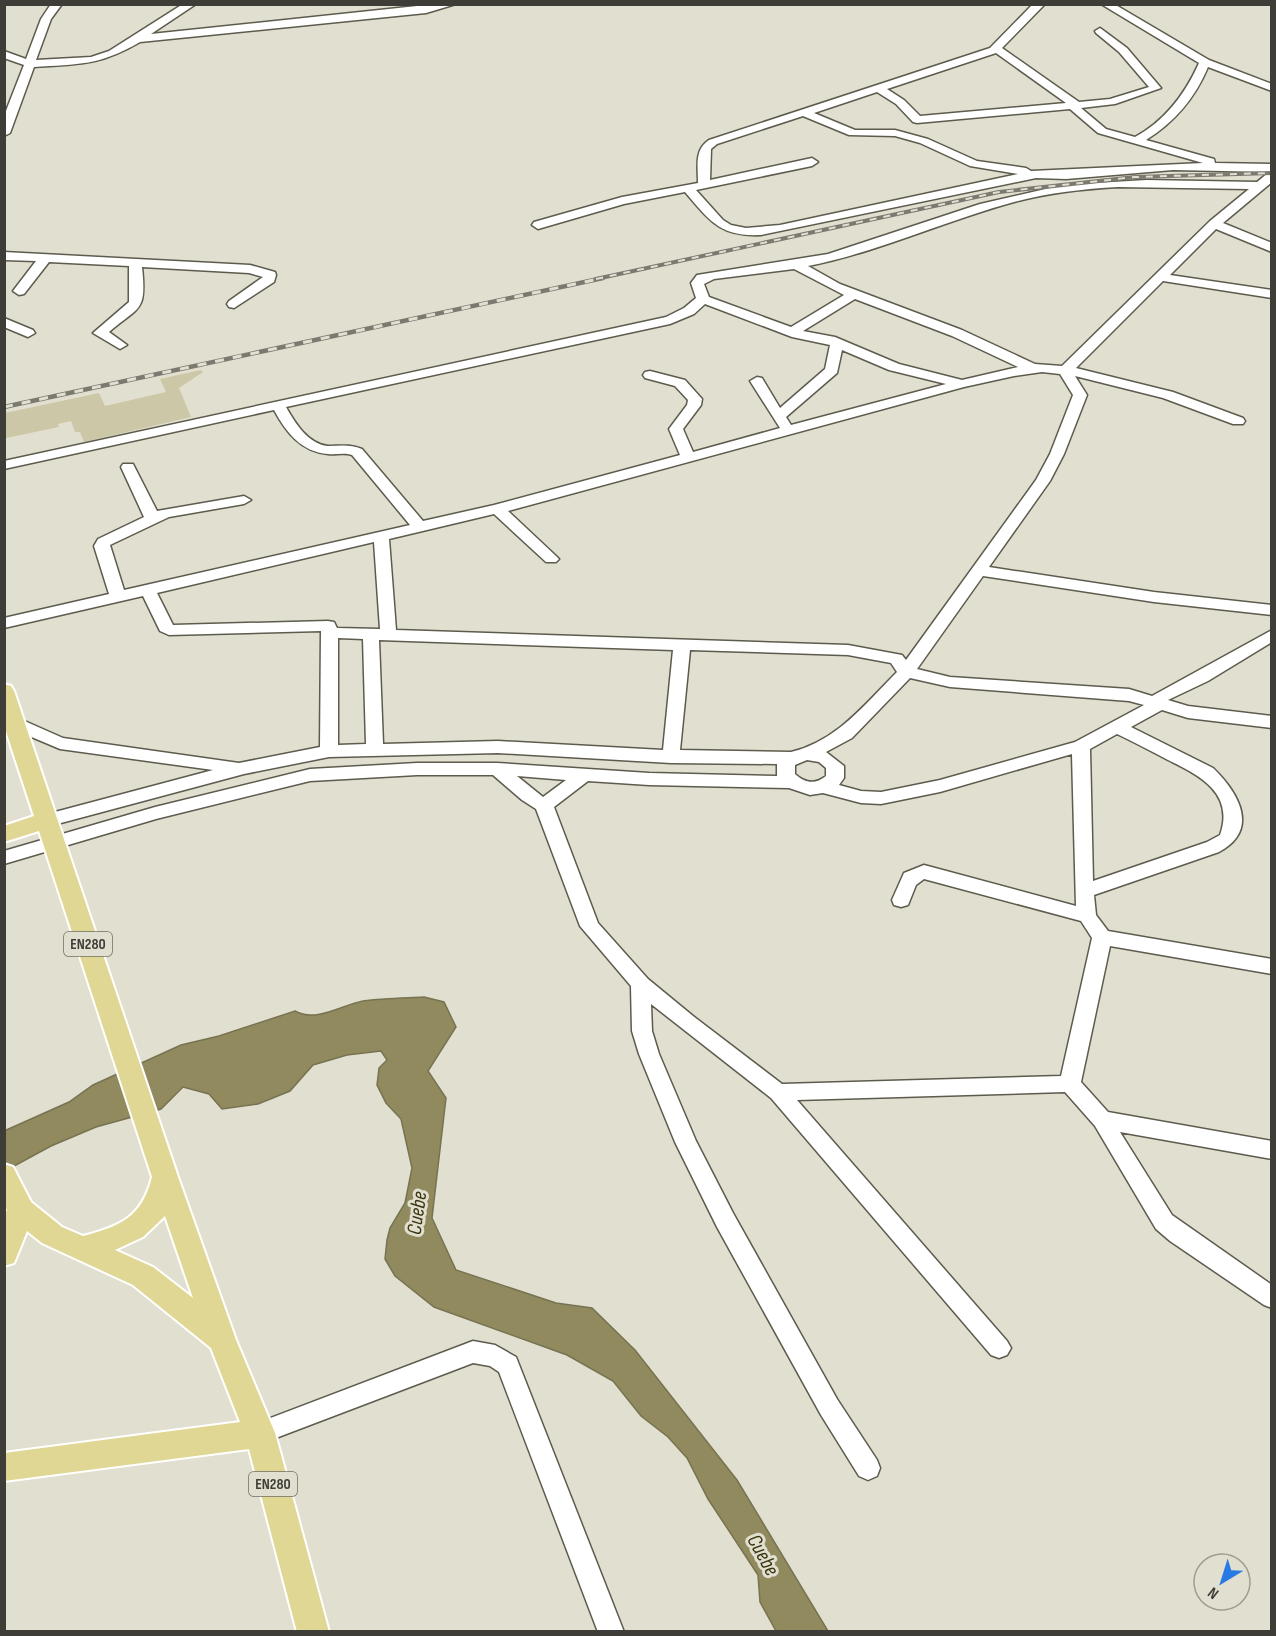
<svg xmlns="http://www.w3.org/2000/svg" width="1276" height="1636" font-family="'Sofia Sans Condensed',sans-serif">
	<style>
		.green { fill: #cbc7a7 }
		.water { fill: #908a5e; stroke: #777352; stroke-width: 1.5 }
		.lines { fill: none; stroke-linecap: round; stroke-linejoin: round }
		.minor-casing { stroke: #5d5b4d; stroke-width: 3 }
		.major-casing { stroke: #fff; stroke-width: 4 }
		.minor { fill: #fff; fill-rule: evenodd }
		.major { fill: #e1d794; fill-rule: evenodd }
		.rail-far1-casing { stroke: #7b7970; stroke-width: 4 }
		.rail-casing { stroke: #7b7970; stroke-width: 4.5 }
		.rail-far1 { stroke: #e1dfcf; stroke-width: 2; stroke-dasharray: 7; stroke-linecap: butt }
		.rail { stroke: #e1dfcf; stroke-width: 3; stroke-dasharray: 9; stroke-linecap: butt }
		.labels { text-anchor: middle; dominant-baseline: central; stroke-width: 6; stroke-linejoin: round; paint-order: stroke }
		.shield { fill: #e1dfcf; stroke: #6f6e65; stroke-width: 1.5 }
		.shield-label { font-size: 15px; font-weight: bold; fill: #3e3d37 }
		.near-water-label { font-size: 21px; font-style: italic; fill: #3a350f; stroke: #e1dfcf }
	</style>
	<rect width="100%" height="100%" fill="#e1dfcf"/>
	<path class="green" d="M201 370 203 372 179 388 191 417 84 442 80 432H75L71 421 58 424 59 427 6 438 5 413 99 393 105 406 166 392 160 379Z"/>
	<path class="water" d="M424 997 444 1002 456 1027 428 1071 446 1098 432 1218 456 1270 556 1303 592 1308 635 1350 737 1480 828 1631H776L760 1602 758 1575 708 1499 687 1458 668 1437 641 1416 613 1381 567 1355 434 1307 395 1276 385 1259 387 1240 390 1228 405 1203 412 1168 401 1119 386 1103 377 1085 379 1068 387 1060 381 1051 347 1055 313 1065 290 1091 258 1104 222 1109 209 1094 183 1087 161 1109 96 1127 51 1146 5 1171 4 1131 69 1102 93 1085 181 1045 219 1036 295 1011C317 1023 341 1005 363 1001 383 998 404 998 424 997Z"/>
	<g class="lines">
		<g class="minor-casing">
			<path id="minor" d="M51 4H62L51 19 36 60 91 57 109 51 183 4H196L151 34 436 4H456L426 13 140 42C99 66 79 64 34 67L10 133 4 136V116L24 65 4 58V51L26 59 41 19Z
				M1033 4H1045L1002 48 1079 102 1110 99 1149 87 1119 52 1096 33 1095 31 1100 28 1127 48 1161 88 1115 104 1081 108 1106 129 1135 137C1166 120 1185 94 1199 63L1101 4H1114L1209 60 1272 84V91L1208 67C1195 98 1175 122 1146 140L1214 159 1215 163 1272 164V172L1173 170 1066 179 1036 178 761 235C720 237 710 221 685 192L624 204 538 229 532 225 534 222 622 197 698 183C698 166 694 150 709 140L990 48ZM996 53 1066 103 920 116 904 100 887 89ZM877 92 896 104 913 122 917 123 1070 109 1098 133 1203 163 1031 171 1026 168 977 161 928 139 895 130H855L814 113ZM803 116 849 135 895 136 920 143 970 166 1018 174 780 225 746 228 731 225 723 220 696 190 812 166 818 162 812 158 710 180 711 149 717 144Z
				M1268 173H1272V182L1223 223 1272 243V252L1216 229 1170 275 1272 290V298L1163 281 1076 368 1173 392 1243 418 1245 421 1243 424H1233L1163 398 1075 376 1087 395 1064 454 1050 481 989 567 1154 592 1272 605V615L1154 602 983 576 917 669 950 677 1129 689 1152 696 1272 630V642L1208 681 1168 700 1188 706 1272 716V728L1188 718 1162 710 1131 727 1213 768C1239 793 1260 830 1219 852L1094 895 1096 915 1108 931 1272 959V974L1110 946 1081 1082 1108 1112 1272 1141V1159L1120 1132 1172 1215 1272 1285V1308L1264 1305 1170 1241 1156 1229 1095 1126 1065 1092 797 1100 1007 1341 1011 1348 1007 1355 999 1358 991 1355 771 1098 651 1004 652 1031 659 1054 696 1141 733 1213 837 1399 877 1460 880 1468 877 1476 868 1480 859 1476 821 1415 717 1227 675 1142 639 1054 632 1031 631 986 580 926 536 809 522 800 493 775H417L310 781 156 819 4 864V851L155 807 310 769 417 763H497L649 773 777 776V764L671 763 498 753 329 757 244 774 46 827 40 826 37 821 40 816 213 770 60 749 8 727 5 723 8 719H20L63 738 239 763 320 747 321 631 169 635 160 631 143 596 4 628V618L109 594 94 546 98 539 144 517 121 467 123 464H133L157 511 244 496 251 500 244 504 169 517 110 545 124 590 410 525 352 455C344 452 336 455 328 454 301 452 286 432 274 410L4 469V461L666 317 684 308 696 298 691 283 697 275 828 254 980 204 1063 185 1146 180 1257 182ZM1118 187 1249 189 1210 221 1062 366 1035 364 962 330 840 284 808 266C879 252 944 221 1014 202 1048 193 1083 189 1118 187ZM794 269 844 295 791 327 709 297 704 284 714 279ZM855 299 952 336 1018 367 962 380 899 364 835 337 803 331ZM705 304 792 337 830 345 825 369 780 408 762 378 757 377 750 381 780 428 693 452 683 429 701 405 702 399 685 380 650 371 645 372 643 375 645 378 675 386 688 400 687 405 669 429 680 455 494 505 423 521 362 449C350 444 340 446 328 446 308 444 295 423 286 407L670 324 694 314ZM842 350 889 370 946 384 791 425 786 417 837 373ZM1042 372 1060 374 1073 395 1050 454 1036 480 906 660 902 655 848 645 396 630 389 539 494 514 546 562H556L559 559 556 556 508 511 964 387 1014 376ZM374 542 380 629 337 628 334 622 328 621 173 625 157 593ZM338 638 363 639 366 744 338 745ZM379 640 673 650 663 750 498 741 383 744ZM690 650 848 655 891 663 897 672C865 704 837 741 791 752L680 750ZM910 678 950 687 1129 701 1144 705 1075 742 940 780 881 792 861 791 839 785 844 778V766L826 752 852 738ZM1117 734C1134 742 1151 751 1168 760 1199 775 1235 793 1220 835L1207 842 1093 881 1090 749ZM1072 754 1076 906 924 865 904 873 892 900 894 905 901 907 908 905 916 885 924 879 1081 921 1092 938 1061 1076 782 1084 693 1016 648 979 598 923 554 807 588 781 649 785 789 788 810 795 823 793 861 803 881 804 940 792ZM807 760 819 762 826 768V776C815 785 805 783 795 774V765ZM517 776 566 780 543 797Z
				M4 252 250 265 275 272 276 275 274 282 234 308 229 307 227 304 229 301 263 277 249 273 142 267C147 313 139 306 109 332L127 345 120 349 93 333 129 302V266L49 262 24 294 19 295 13 291 36 261 4 260Z
				M4 318 33 330 35 333 28 337 4 327Z
				M473 1341 495 1345 516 1357 624 1632H598L499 1372 490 1366 473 1363 260 1444 252 1441 248 1433 252 1425Z"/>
		</g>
		<g class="major-casing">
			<path id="major" d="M4 684 11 686 14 691 178 1177 236 1340 275 1433 329 1632H297L249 1449 4 1481V1453L240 1422 211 1348 133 1285 42 1243 27 1231 14 1263 4 1266V1217L7 1210 4 1204V1164L13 1167 31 1202 62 1227 83 1236C121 1226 142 1217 152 1177L39 831 4 842V826L34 816 4 725ZM165 1216 193 1298 153 1267 115 1250 143 1237Z"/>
		</g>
		<use href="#minor" class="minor"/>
		<use href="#major" class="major"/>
		<g class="rail-far1-casing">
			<path id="rail-far1" d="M596 279 999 192 1135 177 1272 173"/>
		</g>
		<g class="rail-casing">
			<path id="rail" d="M4 407 603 278"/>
		</g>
		<use href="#rail-far1" class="rail-far1"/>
		<use href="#rail" class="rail"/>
	</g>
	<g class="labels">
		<g class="shield">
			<rect x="64" y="932" width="48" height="24" rx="4.5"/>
			<rect x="249" y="1472" width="48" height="24" rx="4.5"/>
		</g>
		<g class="shield-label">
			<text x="88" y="944">EN280</text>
			<text x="273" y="1484">EN280</text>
		</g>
		<g class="near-water-label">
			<text transform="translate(417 1213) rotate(-82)">Cuebe</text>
			<text transform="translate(763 1555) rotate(61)">Cuebe</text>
		</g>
	</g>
	<rect width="1276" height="1636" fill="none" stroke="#3e3d37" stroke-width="12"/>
	<g transform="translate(1222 1582) rotate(218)"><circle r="28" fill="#e1dfcf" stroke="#a09e92" stroke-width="1.5"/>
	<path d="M0-4.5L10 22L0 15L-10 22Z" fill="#2779e3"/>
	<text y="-9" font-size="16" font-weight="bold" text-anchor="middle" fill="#3e3d37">N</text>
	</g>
</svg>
